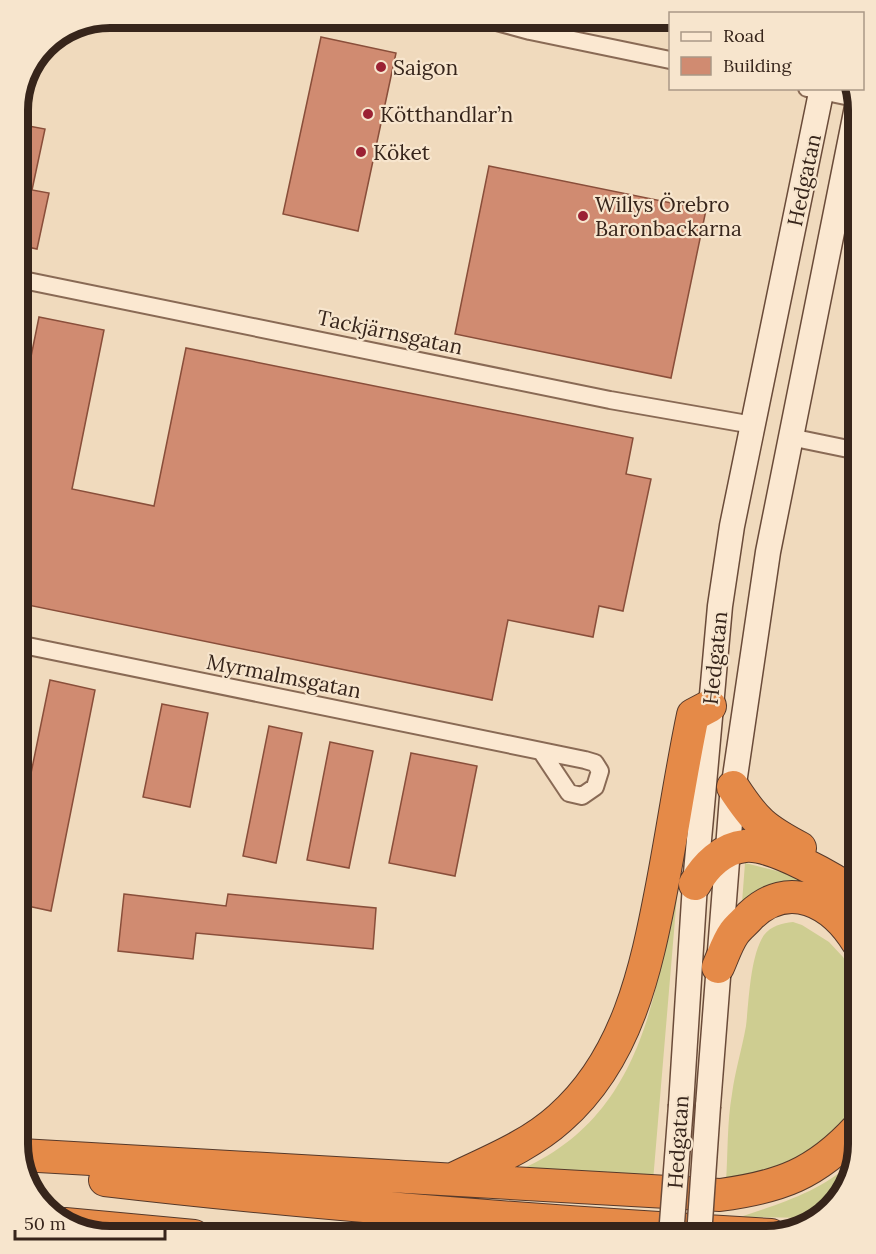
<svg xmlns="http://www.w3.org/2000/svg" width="876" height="1254" font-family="Lora,serif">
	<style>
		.grass { fill: #cecd91 }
		.building { fill: #d08b71; stroke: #894e3a; stroke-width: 1.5 }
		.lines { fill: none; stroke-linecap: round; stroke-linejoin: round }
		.minor-casing { stroke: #896a55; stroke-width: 20 }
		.secondary-casing { stroke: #6a4b39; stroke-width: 27 }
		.motorway-casing { stroke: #56392a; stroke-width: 34 }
		.minor { stroke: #fbe8d1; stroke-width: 16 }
		.secondary { stroke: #fbe8d1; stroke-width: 24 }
		.motorway { stroke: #e58a48; stroke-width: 32 }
		.secondary-bridge-casing { stroke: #6a4b39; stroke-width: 27; stroke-linecap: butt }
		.secondary-bridge { stroke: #fbe8d1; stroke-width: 24 }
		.poi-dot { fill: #9b2234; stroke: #f7e5cd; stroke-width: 2 }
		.labels { text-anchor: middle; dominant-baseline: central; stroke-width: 4.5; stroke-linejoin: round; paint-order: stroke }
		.poi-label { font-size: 21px; fill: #37251b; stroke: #f7e5cd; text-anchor: start }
		.street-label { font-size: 21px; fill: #37251b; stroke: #f7e5cd }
		.rim { fill: none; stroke: #37251b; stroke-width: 8 }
	</style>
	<rect width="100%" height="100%" fill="#f0dabd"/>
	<path class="grass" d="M681 848 653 1181 515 1172C652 1116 659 975 681 848Z
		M745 863 797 876 847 907 742 903Z
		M793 922 802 925 829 942 843 957 858 982V1102L842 1127 785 1168 726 1182C728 1153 727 1122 732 1094 735 1071 742 1049 746 1026 749 1001 750 956 764 935 771 926 782 923 793 922Z
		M853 1162 845 1190 817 1218 740 1217C782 1203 819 1192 853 1162Z"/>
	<path class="building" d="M321 37 396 53 358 231 283 214Z
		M18 124 45 129 32 190 49 193 37 249 18 245Z
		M489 166 706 210 671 378 455 334Z
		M39 317 104 330 72 489 154 506 186 348 633 438 626 474 651 479 623 611 599 606 593 637 508 620 492 700 18 603V421Z
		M50 680 95 690 51 911 18 904V837Z
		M162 704 208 713 190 807 143 797Z
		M269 726 302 733 276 863 243 856Z
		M330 742 373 751 349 868 307 860Z
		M411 753 477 766 455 876 389 863Z
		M124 894 226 906 228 894 376 908 373 949 196 933 193 959 118 951Z"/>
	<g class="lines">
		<g class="minor-casing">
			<path id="minor" d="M482 18 530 31 670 60
				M807 88 855 98
				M18 279 610 400 753 425
				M790 437 858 451
				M18 644C207 684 396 723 585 760L595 763 600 771 595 787 582 796 569 793 541 751"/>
		</g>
		<g class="secondary-casing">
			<path id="secondary" d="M681 1105 695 884 720 606 732 526 822 88
				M708 1106 732 797 768 552 857 107"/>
		</g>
		<g class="motorway-casing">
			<path id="motorway" d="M733 787C755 821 764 829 800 848
				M695 884C705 866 723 848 745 846 772 843 836 880 858 896
				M718 967C723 956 727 943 734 933 738 927 745 922 750 916 789 878 833 902 858 943
				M21 1155 720 1195C780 1187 816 1174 858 1128
				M453 1179C490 1161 529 1146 560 1118 627 1059 646 970 662 886 673 829 681 772 693 715L710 706
				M105 1180C327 1206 548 1222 771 1235
				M65 1224 194 1236"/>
		</g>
		<use href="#minor" class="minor"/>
		<use href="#secondary" class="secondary"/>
		<use href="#motorway" class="motorway"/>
		<g class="secondary-bridge-casing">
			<path id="secondary-bridge" d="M671 1236 681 1105
				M699 1236 708 1106"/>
		</g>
		<use href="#secondary-bridge" class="secondary-bridge"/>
	</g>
	<g class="poi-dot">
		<circle cx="381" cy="67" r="6"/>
		<circle cx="368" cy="114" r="6"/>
		<circle cx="361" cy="152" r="6"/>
		<circle cx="583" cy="216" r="6"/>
	</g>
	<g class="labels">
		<g class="poi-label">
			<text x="393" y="67">Saigon</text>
			<text x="380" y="114">Kötthandlar’n</text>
			<text x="373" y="152">Köket</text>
			<text x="595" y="204">Willys Örebro<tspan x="595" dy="24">Baronbackarna</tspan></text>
		</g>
		<g class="street-label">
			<text transform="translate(804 180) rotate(-78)">Hedgatan</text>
			<text transform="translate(390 332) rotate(12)">Tackjärnsgatan</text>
			<text transform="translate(715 658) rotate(-84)">Hedgatan</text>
			<text transform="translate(284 676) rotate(11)">Myrmalmsgatan</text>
			<text transform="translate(678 1142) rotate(-86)">Hedgatan</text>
		</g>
	</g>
	<path d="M0 0H876V1254H0ZM110 28H766A82 82 0 0 1 848 110V1144A82 82 0 0 1 766 1226H110A82 82 0 0 1 28 1144V110A82 82 0 0 1 110 28Z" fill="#f7e5cd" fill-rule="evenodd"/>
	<path class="rim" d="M110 28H766A82 82 0 0 1 848 110V1144A82 82 0 0 1 766 1226H110A82 82 0 0 1 28 1144V110A82 82 0 0 1 110 28Z"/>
	<rect x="669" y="12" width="195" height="78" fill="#f7e5cd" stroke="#aa9886" stroke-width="1.5"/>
	<rect x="681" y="32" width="30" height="9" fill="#fbe8d1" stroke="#aa9886" stroke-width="1.5"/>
	<text x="723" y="42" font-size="18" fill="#37251b">Road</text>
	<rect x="681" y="57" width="30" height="18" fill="#d08b71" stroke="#aa9886" stroke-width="1.5"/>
	<text x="723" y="72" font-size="18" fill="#37251b">Building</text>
	<path d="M15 1230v9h150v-9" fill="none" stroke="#37251b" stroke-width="3"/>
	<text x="24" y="1230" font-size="18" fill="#37251b" stroke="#f7e5cd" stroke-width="4.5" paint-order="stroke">50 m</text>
</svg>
